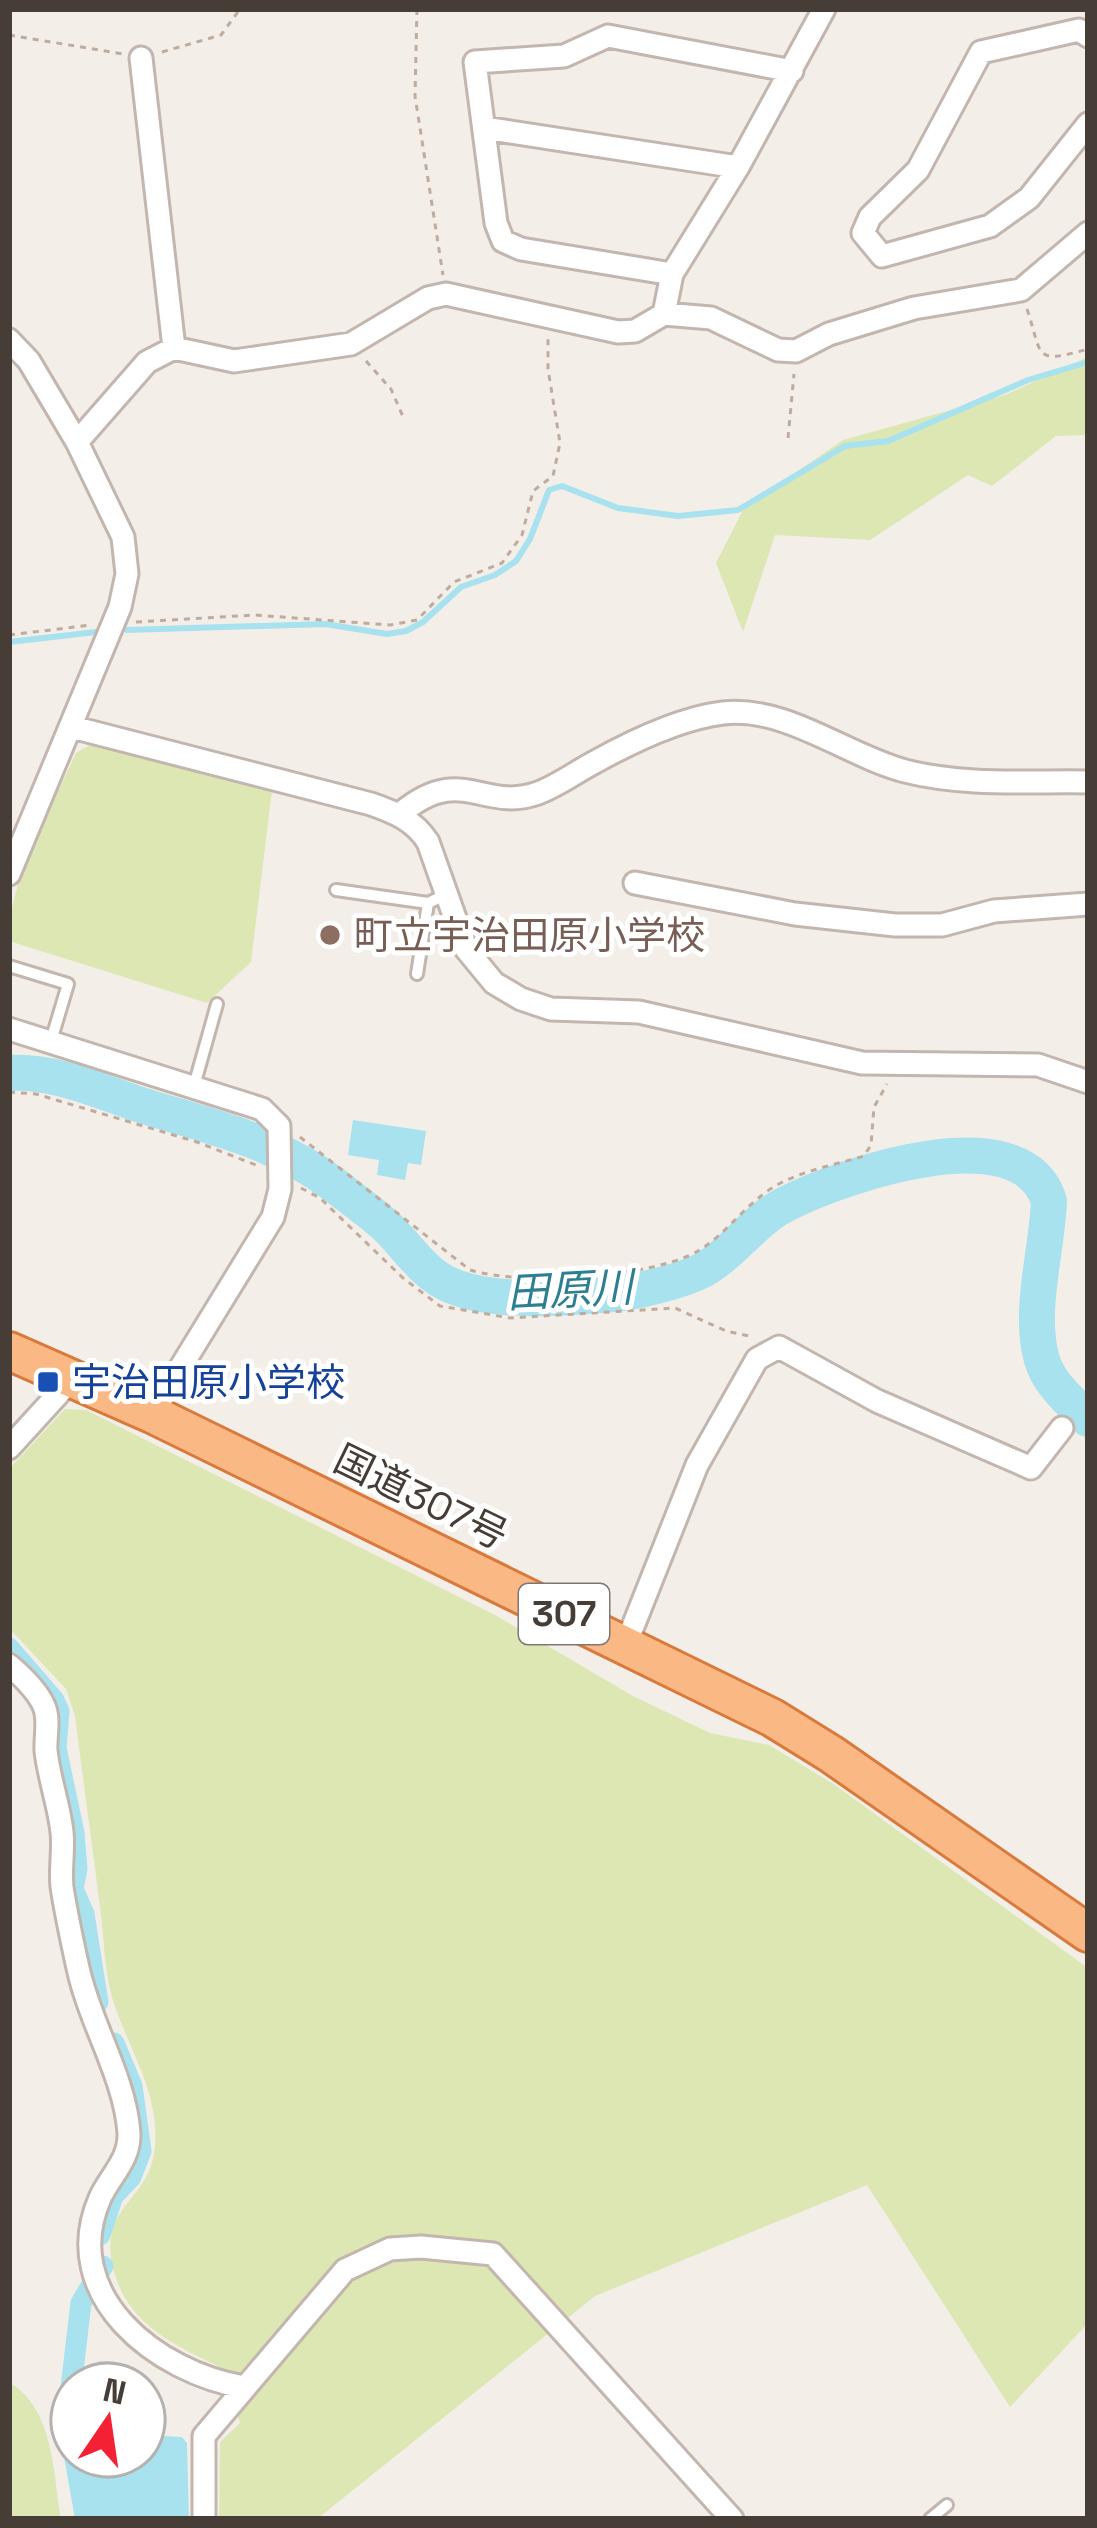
<svg xmlns="http://www.w3.org/2000/svg" width="1097" height="2528" font-family="'Space Grotesk','Noto Sans JP',sans-serif">
	<style>
		.green { fill: #dce7b3 }
		.water { fill: #a7e2ee }
		.lines { fill: none; stroke-linecap: round; stroke-linejoin: round }
		.stream { stroke: #a7e2ee; stroke-width: 6 }
		.canal { stroke: #a7e2ee; stroke-width: 21 }
		.river { stroke: #a7e2ee; stroke-width: 36 }
		.service-casing { stroke: #c2b6ae; stroke-width: 16 }
		.minor-casing { stroke: #c2b6ae; stroke-width: 27 }
		.trunk-casing { stroke: #d97a3d; stroke-width: 42 }
		.path { stroke: #c0ab9d; stroke-width: 3; stroke-dasharray: 6 6; stroke-linecap: butt }
		.service { stroke: #fff; stroke-width: 10 }
		.minor { stroke: #fff; stroke-width: 21 }
		.trunk { stroke: #fab884; stroke-width: 36 }
		.education-dot { fill: #8d6e63; stroke: #fff; stroke-width: 4.5 }
		.transit-dot { fill: #1a4fb4; stroke: #fff; stroke-width: 4.5 }
		.labels { text-anchor: middle; dominant-baseline: central; stroke-width: 10; stroke-linejoin: round; paint-order: stroke }
		.shield { fill: #fff; stroke: #7e7773; stroke-width: 3 }
		.shield-label { font-size: 36px; font-weight: bold; fill: #473d37 }
		.education-label { font-size: 39px; fill: #785e54; stroke: #fff; text-anchor: start }
		.transit-label { font-size: 39px; fill: #164399; stroke: #fff; text-anchor: start }
		.street-label { font-size: 39px; fill: #473d37; stroke: #fff }
		.water-label { font-size: 42px; font-style: italic; fill: #2c7f90; stroke: #fff }
	</style>
	<rect width="100%" height="100%" fill="#f4eee9"/>
	<path class="green" d="M1088 357V435L1056 436 992 486 968 475 870 540 775 535 743 632 716 563 744 508 843 440 1005 395Z
		M90 745 272 790 251 962 207 1003 9 941C9 876 50 811 76 753Z
		M65 1409 86 1410 495 1615 633 1696 710 1733 769 1745 832 1783 1088 1968V2323L1010 2407 867 2185 595 2296 317 2519H219L220 2442 240 2423 224 2369C181 2348 132 2328 116 2278 93 2208 146 2204 154 2154 163 2096 128 2050 112 1997 104 1969 104 1936 100 1907 92 1843 83 1780 75 1716L66 1689 9 1628V1469Z
		M9 2382C54 2409 53 2472 61 2519H9Z"/>
	<path class="water" d="M353 1120 426 1131 421 1165 408 1163 405 1180 377 1175 379 1160 348 1155Z
		M64 2431H72V2456H144V2435L182 2437 187 2443 189 2519H75L60 2434Z"/>
	<g class="lines">
		<path class="stream" d="M127 630 325 624 387 634 406 631 423 622 461 587 495 575 516 561 530 539 549 490 562 486 618 508 678 516 738 510 845 446 888 441 1028 380 1088 362
			M9 642 96 632"/>
		<path class="canal" d="M9 1648 54 1700 59 1711 56 1748 74 1833 77 1869 73 1889 84 1914 98 2002
			M100 2235 113 2196 131 2177 141 2151 132 2086 114 2043
			M72 2447 65 2438 81 2303 103 2266"/>
		<path class="river" d="M9 1073C54 1070 99 1091 141 1105 207 1126 278 1141 333 1184 350 1197 368 1210 384 1224 405 1243 423 1274 450 1285 493 1304 566 1298 613 1294 637 1292 688 1280 708 1267 736 1249 757 1218 786 1204 843 1175 1022 1113 1049 1201 1047 1251 1028 1312 1042 1360 1049 1384 1071 1402 1088 1419"/>
		<g class="service-casing">
			<path id="service" d="M336 890 428 903 445 895
				M9 966 68 984 51 1041
				M417 974 428 903
				M194 1086 217 1004
				M930 2519 947 2505"/>
		</g>
		<g class="minor-casing">
			<path id="minor" d="M1088 36 1079 30 981 52 918 170 870 217 863 233 882 256 990 226 1029 198 1088 124
				M141 58 174 348
				M484 128 738 167
				M672 274 521 249 503 241 496 223 475 62 564 56 608 36 792 71
				M664 314 672 274 738 167 824 9
				M9 340 29 361 77 442 123 537 127 574 120 607 9 874
				M77 442 147 362 174 348 234 361 351 344 428 298 446 294 618 332 635 331 664 314 711 318 778 350 796 351 829 334 914 308 1021 290 1088 233
				M72 727 371 804C394 812 414 820 428 842L466 949 494 983 521 999 551 1009 639 1012 862 1063 1038 1065 1088 1082
				M400 814C462 762 482 813 538 793 557 786 576 772 595 762 631 742 682 718 723 713 787 706 845 755 905 771 964 786 1028 781 1088 782
				M635 883 795 914 895 925H942L994 911 1088 904
				M9 1029 262 1109 279 1126 280 1189 273 1217 152 1414
				M9 1448 71 1380
				M626 1644 697 1465 757 1359 779 1347 877 1401 1031 1468 1062 1428
				M9 1665C22 1676 37 1690 44 1706 50 1720 45 1736 46 1751 49 1778 59 1805 62 1832 64 1850 60 1869 62 1887 66 1913 72 1941 78 1968 90 2024 125 2077 129 2133 130 2160 110 2176 100 2198 57 2296 158 2373 244 2387
				M204 2519V2436L345 2270 390 2249 421 2247 493 2254 732 2519"/>
		</g>
		<g class="trunk-casing">
			<path id="trunk" d="M9 1351 152 1414 773 1718 831 1754 1088 1933"/>
		</g>
		<path class="path" d="M417 9 415 96 443 275
			M9 35 123 54
			M162 52 221 35 240 9
			M1027 309C1043 356 1032 365 1088 349
			M366 361 391 389 404 419
			M788 438 794 374
			M136 622 255 615 390 625 417 620 454 582 502 563 522 535 533 491 553 476 560 443 548 369V337
			M9 635 91 625
			M9 1092 36 1094 197 1142 261 1167
			M300 1137 470 1270C522 1286 651 1278 698 1251 722 1237 739 1213 761 1196 788 1173 831 1166 864 1156L871 1145 874 1107 887 1084
			M301 1188 320 1198 403 1278 440 1306 510 1318 675 1308 726 1331 749 1336"/>
		<use href="#service" class="service"/>
		<use href="#minor" class="minor"/>
		<use href="#trunk" class="trunk"/>
	</g>
	<circle class="education-dot" cx="330" cy="935" r="12"/>
	<rect class="transit-dot" x="36" y="1370" width="24" height="24" rx="6"/>
	<g class="labels">
		<rect class="shield" x="519" y="1584" width="90" height="60" rx="9"/>
		<g class="shield-label">
			<text x="564" y="1614">307</text>
		</g>
		<g class="education-label">
			<text x="354" y="935">町立宇治田原小学校</text>
		</g>
		<g class="transit-label">
			<text x="72" y="1382">宇治田原小学校</text>
		</g>
		<g class="street-label">
			<text transform="translate(421 1497) rotate(26)">国道307号</text>
		</g>
		<g class="water-label">
			<text transform="translate(570 1290) rotate(-3)">田原川</text>
		</g>
	</g>
	<rect width="1097" height="2528" fill="none" stroke="#473d37" stroke-width="24"/>
	<g transform="translate(108 2420) rotate(13)"><circle r="57" fill="#ffffff" stroke="#b5b1af" stroke-width="3"/>
	<path d="M0-9L21 45L0 30L-21 45Z" fill="#f42033"/>
	<text y="-18" font-size="33" font-weight="bold" text-anchor="middle" fill="#473d37">N</text>
	</g>
</svg>
